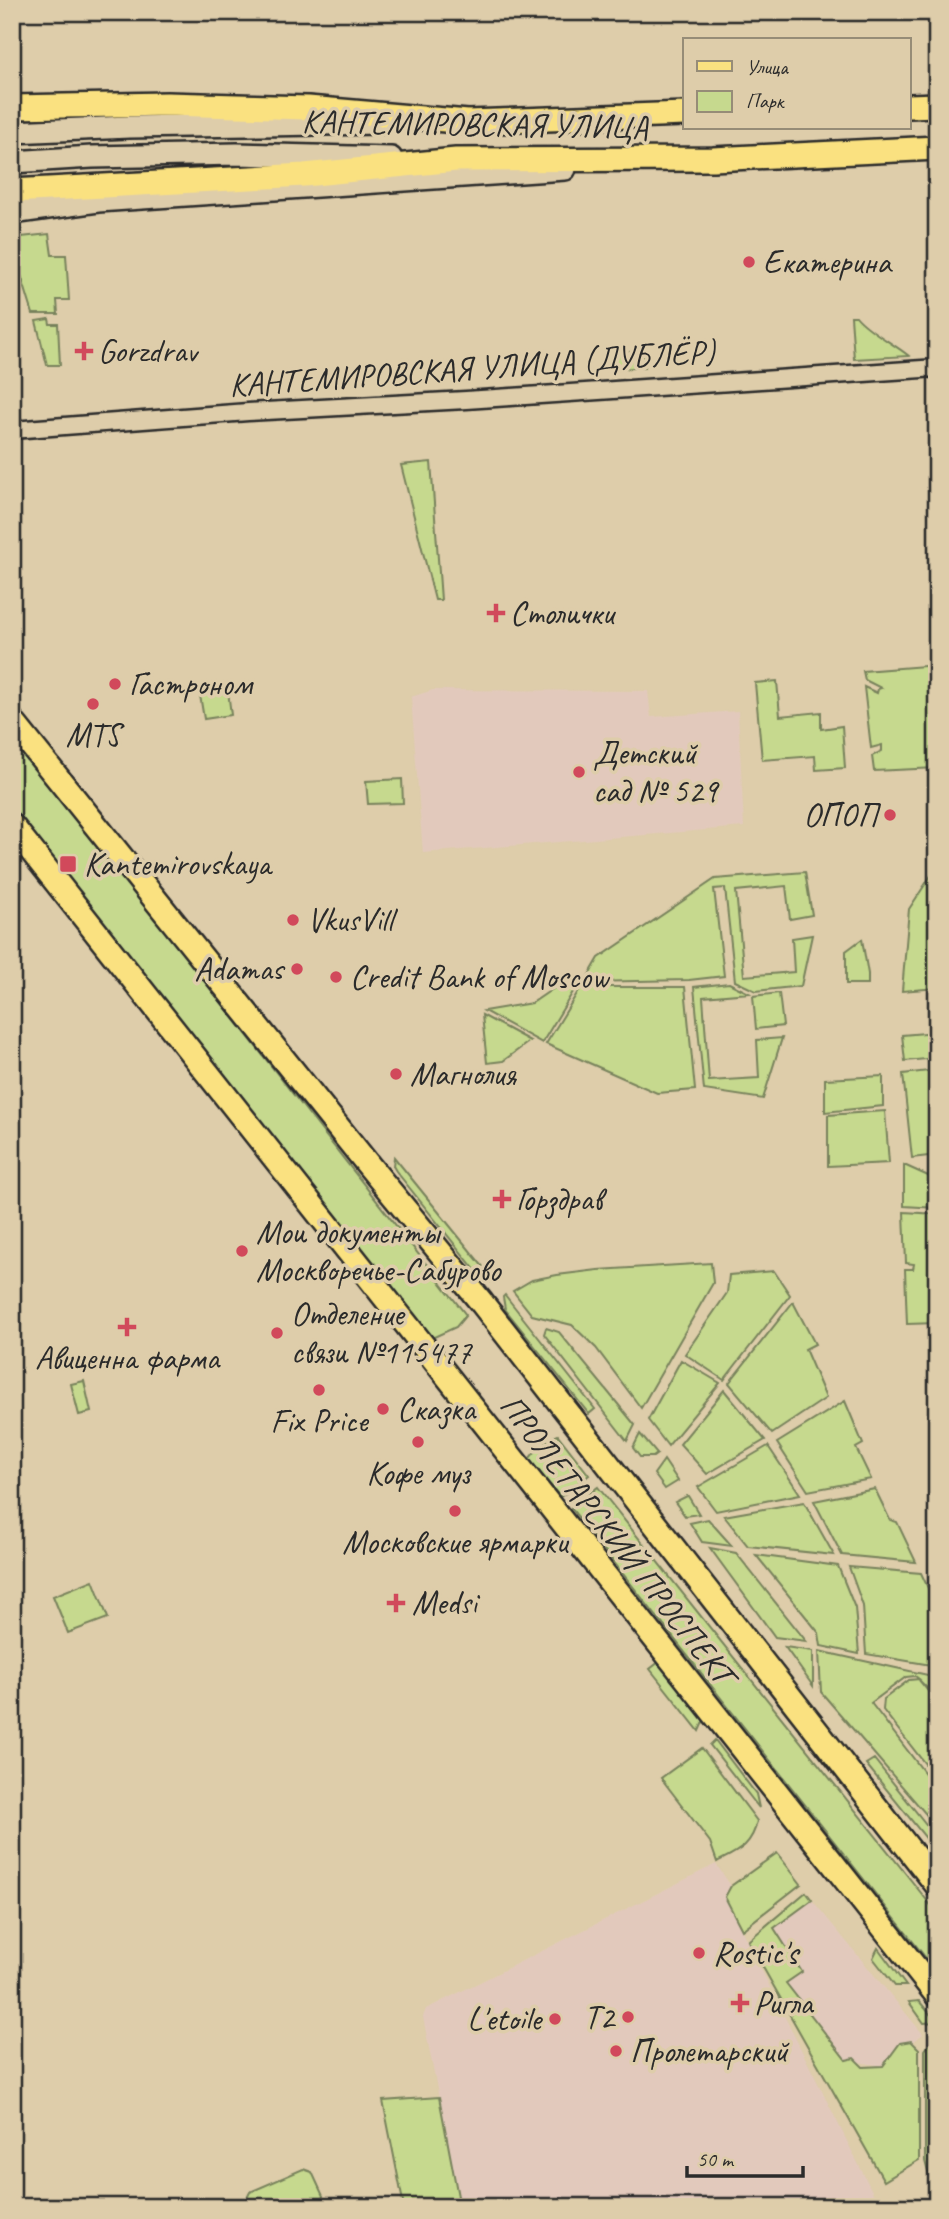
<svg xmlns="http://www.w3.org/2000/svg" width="949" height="2219" font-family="Caveat,sans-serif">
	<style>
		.built { fill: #e2c9bc }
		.green { fill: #c6d98e; stroke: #78825c; stroke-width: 2 }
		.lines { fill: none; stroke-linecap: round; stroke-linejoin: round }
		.street-casing { stroke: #2b2b2b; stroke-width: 21 }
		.secondary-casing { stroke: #2b2b2b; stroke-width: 26 }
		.primary-casing { stroke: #2b2b2b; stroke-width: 28 }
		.street { stroke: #decdaa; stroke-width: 16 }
		.secondary { stroke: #decdaa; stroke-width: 21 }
		.primary { stroke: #fae180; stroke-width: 23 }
		.poi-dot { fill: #d1495b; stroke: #decdaa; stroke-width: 2.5 }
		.labels { text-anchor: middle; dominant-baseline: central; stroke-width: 7; stroke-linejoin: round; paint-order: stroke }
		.street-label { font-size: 33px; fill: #2b2b2b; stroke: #decdaa }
		.poi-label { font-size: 33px; fill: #2b2b2b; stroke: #decdaa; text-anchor: start }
	</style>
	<rect width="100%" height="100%" fill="#decdaa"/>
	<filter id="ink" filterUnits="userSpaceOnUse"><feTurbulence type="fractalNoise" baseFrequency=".0143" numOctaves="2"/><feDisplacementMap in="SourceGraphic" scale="14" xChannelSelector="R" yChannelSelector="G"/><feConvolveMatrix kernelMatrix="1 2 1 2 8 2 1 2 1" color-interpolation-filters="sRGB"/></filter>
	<g filter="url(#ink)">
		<path class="built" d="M433 690 648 691 651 717 738 711 744 827 423 853 411 697Z
			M716 1864 731 1886 725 1897 880 2207H460L423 2017 426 2009Z
			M812 1900 923 2034 883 2066 846 2060 786 1983 774 1928Z"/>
		<path class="green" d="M49 234 52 255H66L69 300H57L58 314H33L12 246V238Z
			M851 316H856C868 331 893 343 909 356L854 359Z
			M49 319 50 324H58L60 365H47L36 321Z
			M644 351 645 367 608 370 606 354Z
			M431 462 441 600H435L401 465Z
			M937 665V768L874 771 872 756 882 751V745L871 748 864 687 877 693 878 689 881 688 865 680 863 671Z
			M777 681 780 716 821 712V729L842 726 845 768 816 770 815 756 762 760 755 683Z
			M228 691 231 715 204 719 200 695Z
			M12 739 27 754 466 1315 456 1327 432 1338 12 806Z
			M402 779 403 803 368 804 366 781Z
			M805 872 812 915 790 919 786 886 736 891 744 976 794 972 792 938 812 935 801 986 756 991 735 981 725 888 714 889 724 976 689 980 585 982 599 958 715 879Z
			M932 874H937V988L902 991 909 909Z
			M862 939 868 974V984H846V951Z
			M729 983 749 993 703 997 709 1081 759 1078 757 1040 782 1038 763 1099 704 1090 694 987Z
			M557 986 576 987 542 1043 484 1011 532 1003Z
			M581 987H685L695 1090 657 1093 546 1044Z
			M779 993 783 1026 756 1029 753 996Z
			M482 1015 530 1041 503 1061 487 1063Z
			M937 1032V1058L905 1061 902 1035Z
			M937 1070V1155L912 1158 903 1074Z
			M883 1076V1106L825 1112V1079Z
			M885 1111 889 1163 828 1166V1115Z
			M394 1157 493 1279 490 1282 484 1281 396 1171 393 1166Z
			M904 1165 937 1180V1208L904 1206Z
			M904 1212 937 1214V1323L907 1324 905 1269H913L914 1264 906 1263Z
			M711 1263 713 1283 641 1408 596 1348 572 1325 532 1315 513 1291 532 1280 557 1275 598 1270Z
			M774 1271 790 1295 724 1380 685 1354 727 1293 729 1275Z
			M505 1295 595 1409 589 1414 505 1309 503 1297Z
			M793 1302 815 1344 805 1349 826 1398 772 1434 729 1383Z
			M546 1328 559 1332 635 1425 627 1441 544 1334Z
			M681 1360 720 1383 668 1446 648 1420Z
			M84 1381 91 1412 79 1415 71 1384Z
			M724 1390 765 1440 707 1474 680 1444Z
			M845 1401 863 1444 856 1448 871 1479 808 1491 777 1443Z
			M640 1434 657 1454 653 1457H640L633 1448Z
			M558 1435 589 1475 560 1497 529 1459 543 1442Z
			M768 1446 800 1494 716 1511 698 1487Z
			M664 1460 678 1481 665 1489 654 1474Z
			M598 1487 937 1913V1972L571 1508Z
			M875 1489 890 1520 897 1522 916 1562 842 1555 814 1501Z
			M687 1496H688L699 1514 685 1516 675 1502Z
			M804 1502 834 1555 748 1546 724 1516Z
			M708 1519 732 1546 702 1542 690 1523Z
			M710 1548 736 1553 806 1641 775 1637Z
			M756 1555 838 1566 855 1608 859 1654 821 1646 819 1633Z
			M849 1567 921 1573 937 1607V1666L866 1654 863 1606Z
			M93 1580 108 1618 68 1633 53 1596Z
			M785 1647 813 1651V1686Z
			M819 1651 937 1677V1683L929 1690 919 1680 937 1702V1775L933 1774 883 1710 884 1699 909 1680 919 1679 915 1676 906 1677 871 1703 937 1789V1827L821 1692Z
			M659 1662 704 1720 699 1731 650 1669Z
			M715 1740 756 1794 759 1808 710 1745Z
			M702 1748 757 1821C752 1846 738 1851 717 1862L710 1842 661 1778Z
			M874 1759 937 1838V1852L866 1764Z
			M777 1853 801 1884 742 1930 725 1897 731 1886Z
			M806 1892 812 1900 774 1928 802 1972 786 1983 846 2060 854 2058 863 2067 883 2066 900 2043 911 2041 919 2049V2160L884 2181 748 1941Z
			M878 1948 906 1986H895L873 1958Z
			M919 2001 936 2021 935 2022 924 2023 909 2002Z
			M931 2042 937 2049V2187L928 2172 925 2161V2050Z
			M439 2097 460 2207H404L383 2101Z
			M303 2169 312 2172 323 2196 319 2206 248 2207 245 2202 250 2192Z"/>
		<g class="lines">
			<g class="street-casing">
				<path id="street" d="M12 430 248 412 466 400 937 368"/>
			</g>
			<g class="secondary-casing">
				<path id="secondary" d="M12 132 129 127 382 123
					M12 162 92 157 237 154 391 158
					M12 213 98 201 565 169"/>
			</g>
			<g class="primary-casing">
				<path id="primary" d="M909 106 937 105
					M12 107 167 104 308 108 468 122 685 114
					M12 191 304 175 456 160 713 159 937 148
					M12 721 370 1167 482 1303 937 1885
					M12 826 937 1995"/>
			</g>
			<use href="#street" class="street"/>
			<use href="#secondary" class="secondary"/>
			<use href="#primary" class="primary"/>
		</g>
	</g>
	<g class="poi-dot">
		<circle cx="749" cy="262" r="7"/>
		<path d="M80.5 340.5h7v7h7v7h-7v7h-7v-7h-7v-7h7z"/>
		<path d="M492.5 602.5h7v7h7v7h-7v7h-7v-7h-7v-7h7z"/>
		<circle cx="115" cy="684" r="7"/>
		<circle cx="93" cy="704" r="7"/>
		<circle cx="579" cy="772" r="7"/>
		<circle cx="890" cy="815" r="7"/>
		<rect x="59" y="855" width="18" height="18" rx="3.5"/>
		<circle cx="293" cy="920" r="7"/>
		<circle cx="297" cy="969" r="7"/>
		<circle cx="336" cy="977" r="7"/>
		<circle cx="396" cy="1074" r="7"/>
		<path d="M498.5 1188.5h7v7h7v7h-7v7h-7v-7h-7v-7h7z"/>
		<circle cx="242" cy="1251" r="7"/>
		<path d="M123.5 1316.5h7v7h7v7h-7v7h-7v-7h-7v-7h7z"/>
		<circle cx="277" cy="1333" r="7"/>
		<circle cx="319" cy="1390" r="7"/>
		<circle cx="383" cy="1409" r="7"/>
		<circle cx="418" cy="1442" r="7"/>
		<circle cx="455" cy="1511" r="7"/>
		<path d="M392.5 1592.5h7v7h7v7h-7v7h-7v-7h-7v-7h7z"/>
		<circle cx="699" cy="1953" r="7"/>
		<path d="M736.5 1992.5h7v7h7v7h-7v7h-7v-7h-7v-7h7z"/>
		<circle cx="628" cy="2017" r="7"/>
		<circle cx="555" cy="2019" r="7"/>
		<circle cx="616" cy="2051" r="7"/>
	</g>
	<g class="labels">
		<g class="street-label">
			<text transform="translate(475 124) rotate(1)">КАНТЕМИРОВСКАЯ УЛИЦА</text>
			<text transform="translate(472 368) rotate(-4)">КАНТЕМИРОВСКАЯ УЛИЦА (ДУБЛЁР)</text>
			<text transform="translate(617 1539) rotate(52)">ПРОЛЕТАРСКИЙ ПРОСПЕКТ</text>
		</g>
		<g class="poi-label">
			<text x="763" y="262">Екатерина</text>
			<text x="98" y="351">Gorzdrav</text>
			<text x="510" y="613">Столички</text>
			<text x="129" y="684">Гастроном</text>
			<text x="93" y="735" text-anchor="middle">MTS</text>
			<text x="593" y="753">Детский<tspan x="593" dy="38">сад № 529</tspan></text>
			<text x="876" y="815" text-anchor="end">ОПОП</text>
			<text x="84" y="864">Kantemirovskaya</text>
			<text x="307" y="920">VkusVill</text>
			<text x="283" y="969" text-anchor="end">Adamas</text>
			<text x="350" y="977">Credit Bank of Moscow</text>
			<text x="410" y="1074">Магнолия</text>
			<text x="516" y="1199">Горздрав</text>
			<text x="256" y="1232">Мои документы<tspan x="256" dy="38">Москворечье-Сабурово</tspan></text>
			<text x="291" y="1314">Отделение<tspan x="291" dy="38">связи №115477</tspan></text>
			<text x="127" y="1358" text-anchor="middle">Авиценна фарма</text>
			<text x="397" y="1409">Сказка</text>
			<text x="319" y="1421" text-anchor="middle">Fix Price</text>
			<text x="418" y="1473" text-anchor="middle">Кофе муз</text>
			<text x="455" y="1542" text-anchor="middle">Московские ярмарки</text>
			<text x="412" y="1603">Medsi</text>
			<text x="713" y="1953">Rostic's</text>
			<text x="754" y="2003">Ригла</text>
			<text x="614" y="2017" text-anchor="end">T2</text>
			<text x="541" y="2019" text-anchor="end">L'etoile</text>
			<text x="630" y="2051">Пролетарский</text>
		</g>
	</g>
	<rect width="949" height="2219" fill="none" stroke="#decdaa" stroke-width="42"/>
	<rect x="21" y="21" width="907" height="2177" fill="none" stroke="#2b2b2b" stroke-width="2.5" filter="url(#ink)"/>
	<rect x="683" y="38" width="228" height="91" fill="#decdaa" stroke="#968c77" stroke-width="2"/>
	<rect x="697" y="61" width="35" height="10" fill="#fae180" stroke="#968c77" stroke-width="2"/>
	<text x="746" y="74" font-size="21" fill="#2b2b2b">Улица</text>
	<rect x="697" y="91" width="35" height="21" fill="#c6d98e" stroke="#968c77" stroke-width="2"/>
	<text x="746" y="108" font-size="21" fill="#2b2b2b">Парк</text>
	<path d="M687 2166v10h116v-10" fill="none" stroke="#2b2b2b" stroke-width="3.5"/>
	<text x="697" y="2166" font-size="21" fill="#2b2b2b" stroke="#decdaa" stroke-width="5" paint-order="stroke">50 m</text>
</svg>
